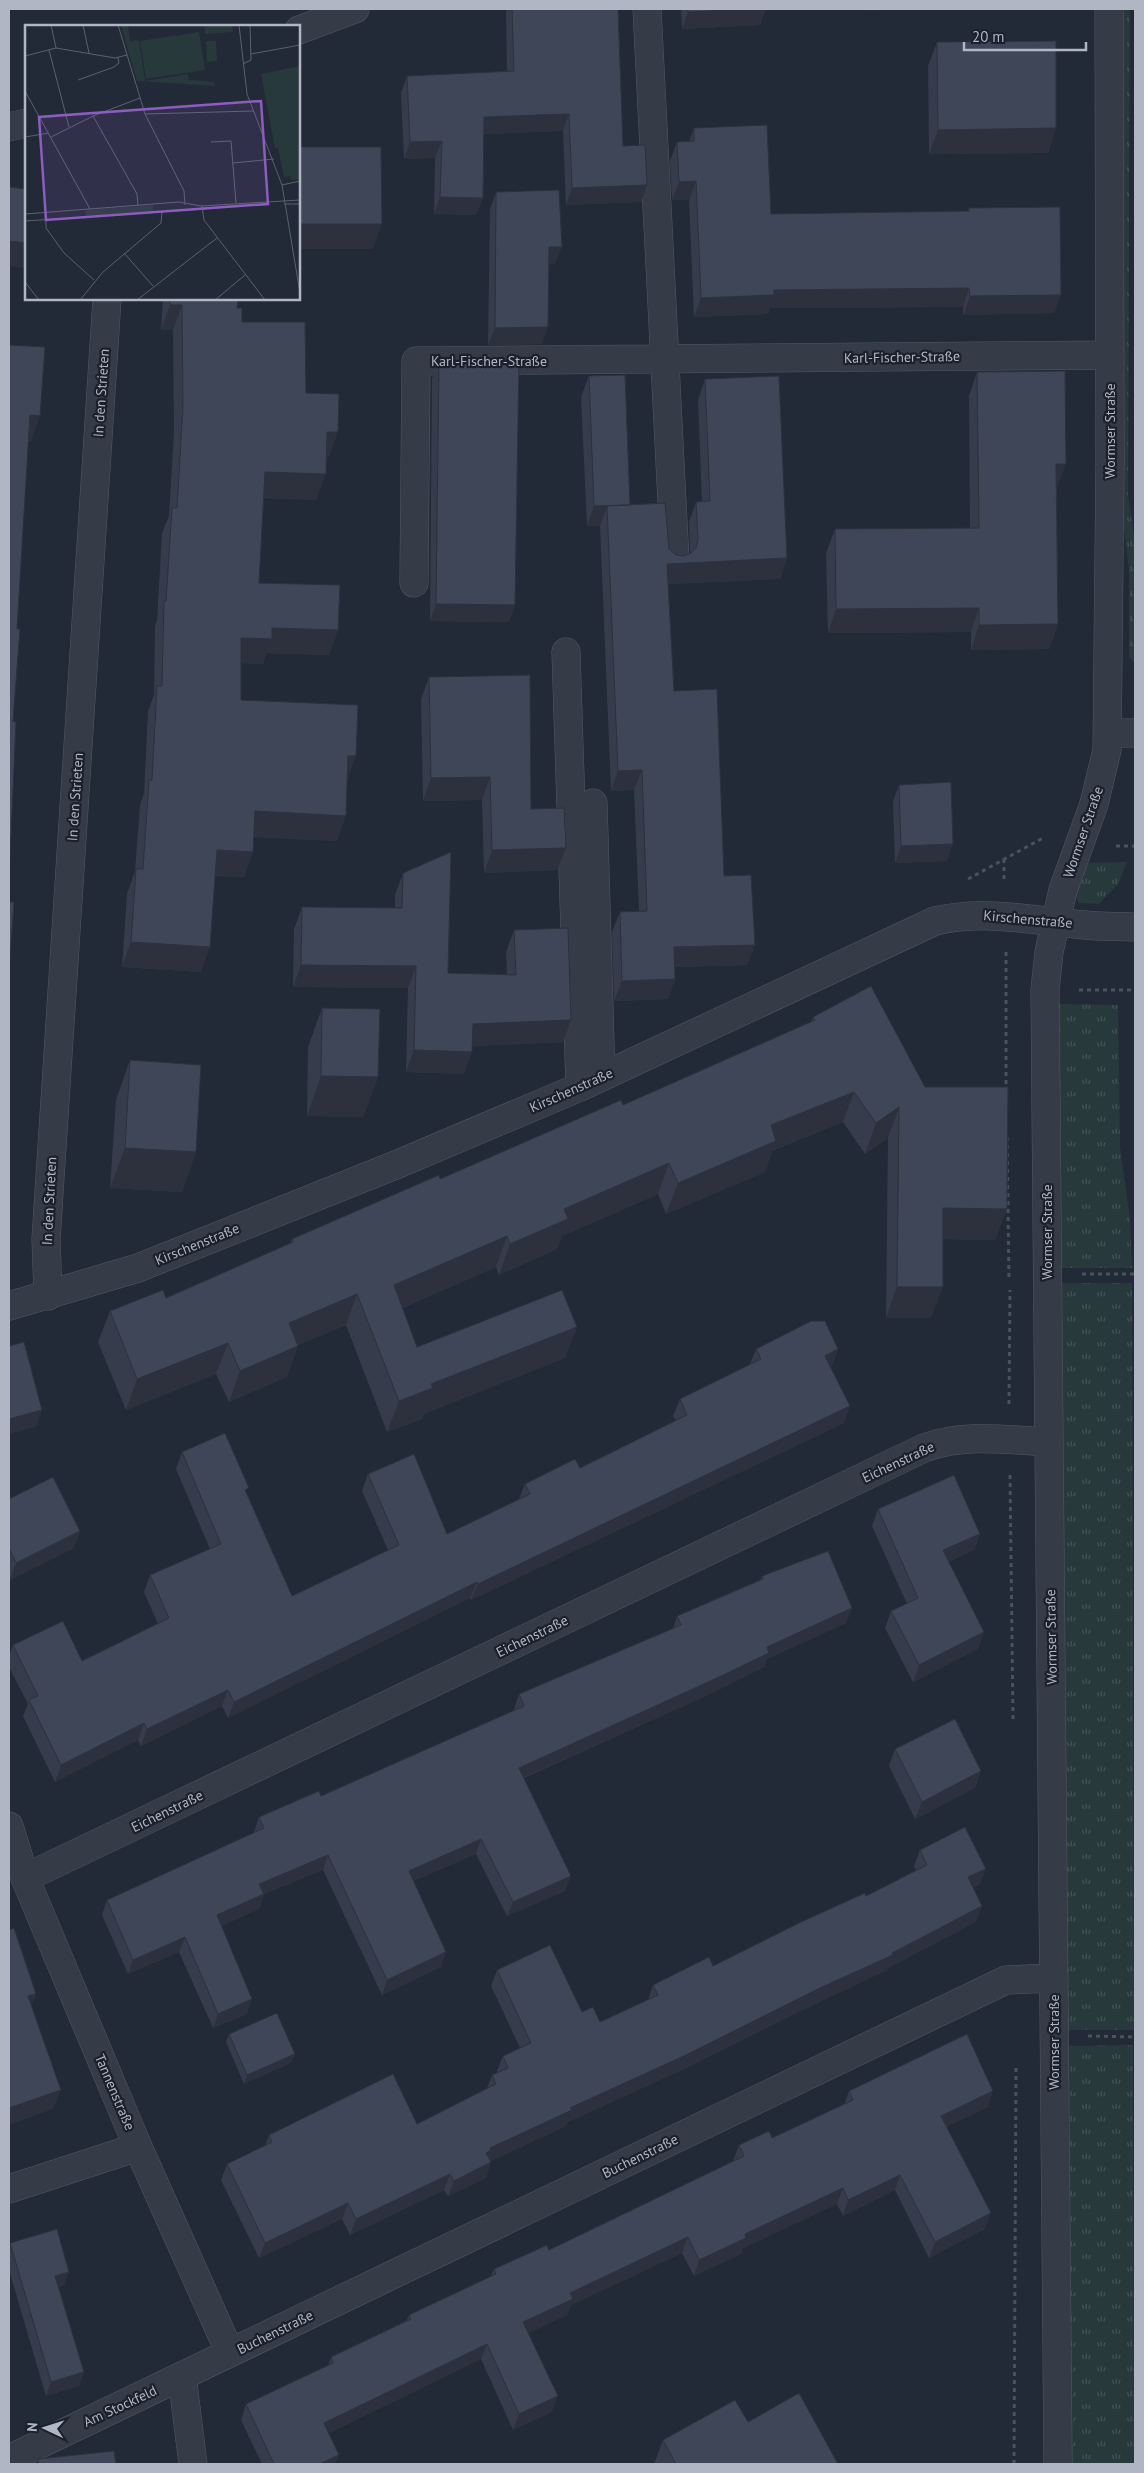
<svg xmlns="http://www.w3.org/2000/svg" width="1144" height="2473" font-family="'PT Sans',sans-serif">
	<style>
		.grass { fill: url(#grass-tufts) }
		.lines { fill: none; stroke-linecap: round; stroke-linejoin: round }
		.minor-casing { stroke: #535965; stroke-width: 29 }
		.path { stroke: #465559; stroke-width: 3; stroke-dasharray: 4 4; stroke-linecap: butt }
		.minor { stroke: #363b48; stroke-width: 28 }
		.wall { fill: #363c4b }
		.shaded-wall { fill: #2c313d }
		.building { fill: #3f4657; stroke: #2c313d }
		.labels { text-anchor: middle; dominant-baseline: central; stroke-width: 4.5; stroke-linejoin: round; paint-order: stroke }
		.street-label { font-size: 14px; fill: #b0b6c4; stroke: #1b202c }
		.inset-road { fill: none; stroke: #5b616f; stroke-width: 1 }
		.view { fill: #8e5cc1; fill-opacity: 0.15; stroke: #8e5cc1; stroke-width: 2.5 }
		.inset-edge { fill: none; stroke: #b0b6c4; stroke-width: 2.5 }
	</style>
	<defs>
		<pattern id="grass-tufts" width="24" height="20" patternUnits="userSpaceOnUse" patternTransform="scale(1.25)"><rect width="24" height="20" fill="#28393c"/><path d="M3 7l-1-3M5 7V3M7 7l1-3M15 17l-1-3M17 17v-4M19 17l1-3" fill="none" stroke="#455357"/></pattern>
	</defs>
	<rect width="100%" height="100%" fill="#222937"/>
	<path class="grass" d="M1119 9H1130L1128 495 1135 544 1134 662 1129 658V569L1120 496Z
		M1127 862 1118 884 1099 904 1079 903 1074 893 1083 863Z
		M1057 1004 1118 1005 1120 1147 1130 1218 1132 1268H1059Z
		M1060 1283H1132L1134 2030H1063Z
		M1133 2045 1134 2464H1065L1064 2046Z"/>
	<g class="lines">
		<g class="minor-casing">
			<path id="minor" d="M647 9 675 561
				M299 30 355 9
				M9 127 26 123
				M414 583 416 361 1110 355
				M566 652 580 1087
				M1108 733H1135
				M593 803 601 1077
				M48 1296 46 1239 107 299
				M9 1306 138 1268 398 1164 580 1087 935 921C987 909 1034 921 1085 925 1102 927 1119 926 1135 927
				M9 1826 25 1878 138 2147 230 2353
				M25 1878 924 1448C964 1433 1007 1440 1049 1442
				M9 2189 138 2147
				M182 2376 193 2464
				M9 2459 1006 1980 1054 1978
				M1058 2464 1045 990 1049 952 1063 890 1094 804 1107 750 1110 461 1109 9"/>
		</g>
		<path class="path" d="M1116 846H1135
			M1004 859V881
			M968 879 1043 838
			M1006 952V1091
			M1079 990H1135
			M1007 1137 1009 1281
			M1082 1274H1135
			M1009 1404 1010 1290
			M1010 1475 1013 1719
			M1088 2036 1135 2037
			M1014 2464 1016 2065"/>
		<use href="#minor" class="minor"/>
	</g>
	<path class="wall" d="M507 9H618L623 146 647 185 641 202 566 205 563 131 484 134 483 198 476 215 434 214 435 158 404 159 401 93 407 76 507 71 506 13Z
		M681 9H766L760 25 682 29Z
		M937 42 1056 128 1048 153 929 154 928 66Z
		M694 128 771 214 968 211 969 208 1061 295 1054 313 963 315V307L770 308 768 314 694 317 689 200H672L670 161 677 142 689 141Z
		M496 192 555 264H549L542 344 488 345 490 209Z
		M163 299H238L237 308 242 322 306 393 329 457H326L316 500 264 498 259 583 338 630 329 655 266 653 263 664 241 663V700L347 781 337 841 254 837 253 852 244 877 215 876 201 972 122 967 127 894 135 871 140 805 144 794 148 711 154 695 155 626 157 620 162 533 169 516 174 431 173 330H161Z
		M439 361 515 605 509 622 430 621 432 378Z
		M977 372 1057 488 1058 624 1049 649 971 650V632L828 633 826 553 835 529 970 528 969 396Z
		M589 376 630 505 669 549 676 555 684 556 690 554 689 522 696 502H702L698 400 705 379 787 558 780 579 668 584 674 691 724 876 755 945 747 965 675 967V979L668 999 614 1001 612 932 620 912 639 911 634 790 611 791 600 526H587L581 397Z
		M429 677 531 809 566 848 557 870 484 873 482 800 423 801 421 699Z
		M899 785 947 861 895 863 893 801Z
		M403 873 448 973 507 974 506 952 514 930 563 1042 472 1046 464 1074 406 1072 408 988 293 987 294 929 302 907 395 908V895Z
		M322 1008 378 1077 363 1117 307 1116 308 1047Z
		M813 1017 925 1087 1007 1209 995 1240 943 1239 931 1318H886L888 1138 865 1154 843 1122 772 1151 765 1172 666 1214 658 1194 562 1236 557 1249 499 1275 496 1267 402 1308 417 1347 577 1327 565 1358 424 1414 422 1419 387 1432 346 1325 298 1345 287 1377 229 1402 216 1374 126 1410 98 1342 110 1311 166 1298 290 1243 292 1239 623 1105 811 1022Z
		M130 1060 196 1152 182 1192 110 1188 116 1100Z
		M756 1349H838L832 1366 830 1367 844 1423 471 1600 470 1598 228 1718 222 1706 141 1746 138 1740 55 1782 23 1716 28 1704 9 1667V1656L13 1645 82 1661 158 1624 144 1592 150 1575 210 1549 176 1469 182 1452 247 1493 292 1596 388 1550 362 1491 368 1474 447 1534 519 1499 525 1484 580 1468 676 1421 673 1416 680 1399 750 1364Z
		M9 1499 80 1531 74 1548 10 1580 9 1578Z
		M878 1509 980 1534 974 1550 948 1562 984 1632 978 1649 913 1682 885 1628 891 1611 907 1604 872 1526Z
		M762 1576 852 1608 846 1623 767 1659 764 1667 712 1693 524 1778 571 1876 565 1891 507 1916 476 1854 413 1881 441 1967 382 1995 323 1870 264 1894 259 1909 221 1926 247 2014 213 2028 179 1952 128 1974 102 1915 107 1900 254 1833V1832L259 1817 321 1796 514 1711V1709L519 1694 673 1629 677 1616 760 1580Z
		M895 1749 981 1771 975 1788 915 1819 889 1766Z
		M920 1850 980 1884 973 1888 982 1906 976 1922 888 1968 887 1970 817 2003 682 2070 568 2122 566 2126 491 2161 486 2178 448 2196 444 2190 350 2235 342 2219 259 2258 221 2180 227 2164 265 2146 269 2135 417 2124 487 2088 492 2075 498 2073 497 2071 503 2056 520 2048 491 1986 497 1970 582 2012 600 2022 648 2000 653 1985 713 1966 866 1896 916 1870 914 1866Z
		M229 2034 292 2062 244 2084 226 2042Z
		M849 2091 988 2107 947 2126 985 2229 929 2258 895 2190 843 2216 837 2204 743 2248 741 2254 694 2276 682 2253 571 2305 567 2315 528 2333 552 2412 513 2430 481 2359 329 2433 335 2464H262L241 2420 246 2404 328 2366 331 2357 407 2320 409 2315 491 2276 494 2269 549 2250 733 2161 739 2145 772 2138 844 2105Z
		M10 2243 69 2272 64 2285 59 2287 84 2372 79 2386 46 2396 9 2270V2246Z
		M663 2440 838 2464H654Z"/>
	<path class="shaded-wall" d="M747 9H766L760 25 682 29 688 12Z
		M871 9H891L870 11Z
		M569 114 563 131 478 134 484 117Z
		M1056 128 1048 153 929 154 938 130Z
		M442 141 435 158 404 159 410 142Z
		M696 181 689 200H672L679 182Z
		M647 185 641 202 566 205 572 188Z
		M440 197 483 198 476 215 434 214Z
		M299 224H382L373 249H299Z
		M9 241 26 243V268L9 266Z
		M549 247H562L555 264H543Z
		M969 288 963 307 770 308 768 314 694 317 701 298 774 290Z
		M1061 295 1054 313 963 315 970 296Z
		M170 305H182L173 330H161Z
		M548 327 542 344 488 345 495 328Z
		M30 415 40 416 31 442 21 441Z
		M327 432H338L329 457H318Z
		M1056 464H1066L1057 488H1047Z
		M265 472 326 474 316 500 256 497Z
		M630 505 607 506 600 526H587L594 506Z
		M787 558 780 579 660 584 667 564Z
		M436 604 515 605 509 622 430 621Z
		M979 608 971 632 828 633 836 609Z
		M1058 624 1049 649 971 650 979 625Z
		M272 628 338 630 329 655 266 653 263 664 232 663 241 638Z
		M348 756H356L347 781Z
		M642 770 634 790 611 791 618 771Z
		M490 777 482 800 423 801 431 778Z
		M255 811 346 816 337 841 246 836Z
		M953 844 947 861 895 863 901 846Z
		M566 848 557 870 484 873 492 850Z
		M217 850 253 852 244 877 208 875Z
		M131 942 210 947 201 972 122 967Z
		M755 945 747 965 667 967 674 947Z
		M301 965 416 966 408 988 293 987Z
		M675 979 668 999 614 1001 622 981Z
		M571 1020 563 1042 465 1046 473 1024Z
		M414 1050 472 1052 464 1074 406 1072Z
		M321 1076 378 1077 363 1117 307 1116Z
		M854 1092 843 1122 772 1151 765 1172 666 1214 678 1183 771 1125Z
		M899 1107 888 1138 865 1154 876 1123Z
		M125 1148 196 1152 182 1192 110 1188Z
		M669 1163 658 1194 562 1236 557 1249 499 1275 510 1244 564 1209Z
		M943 1208 1007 1209 995 1240 932 1239Z
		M507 1236 496 1267 382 1316 394 1285Z
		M897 1287H943L931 1318H886Z
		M357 1294 346 1325 277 1354 289 1323Z
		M577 1327 565 1358 424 1414 422 1419 387 1432 399 1401 431 1384Z
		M228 1343 216 1374 126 1410 137 1379Z
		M298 1346 287 1377 229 1402 240 1371Z
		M838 1349 832 1366 819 1372 825 1356Z
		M850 1406 844 1423 471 1600 478 1584Z
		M42 1410 36 1427 9 1434V1419Z
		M80 1531 74 1548 10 1580 16 1563Z
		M980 1534 974 1550 936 1567 943 1550Z
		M477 1582 470 1598 228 1718 234 1702Z
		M852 1608 846 1623 767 1659 764 1667 712 1693 513 1782 519 1768 767 1647Z
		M984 1632 978 1649 913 1682 919 1665Z
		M228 1690 222 1706 141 1746 147 1729Z
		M144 1723 138 1740 55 1782 61 1765Z
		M981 1771 975 1788 915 1819 922 1802Z
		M481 1839 476 1854 403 1885 409 1871Z
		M328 1855 323 1870 254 1898 259 1884Z
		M986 1869 980 1884 962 1893 968 1877Z
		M571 1876 565 1891 507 1916 513 1902Z
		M264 1894 259 1909 211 1930 217 1915Z
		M982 1906 976 1922 888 1968 887 1970 817 2003 682 2070 568 2122 566 2126 487 2163 491 2162 486 2178 448 2196 454 2181 490 2148 570 2108 892 1953Z
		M185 1937 179 1952 128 1974 133 1960Z
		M446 1952 441 1967 382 1995 387 1980Z
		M36 1994 29 2013 28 1996Z
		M252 1999 247 2014 213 2028 218 2014Z
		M295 2054 292 2062 244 2084 247 2075Z
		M61 2090 53 2109 9 2125V2108Z
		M993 2091 988 2107 936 2131 941 2116Z
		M450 2174 444 2190 350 2235 356 2219Z
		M900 2175 895 2190 843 2216 848 2200Z
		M843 2188 837 2204 743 2248 741 2254 694 2276 699 2260 745 2234Z
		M348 2203 342 2219 259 2258 265 2243Z
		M991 2213 985 2229 929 2258 935 2242Z
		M688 2237 682 2253 571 2305 567 2315 518 2338 523 2322 570 2293Z
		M69 2272 64 2285 51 2289 55 2276Z
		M487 2344 481 2359 318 2438 324 2423Z
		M84 2372 79 2386 46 2396 51 2382Z
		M558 2396 552 2412 513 2430 519 2414Z
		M339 2455 335 2464H319Z"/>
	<path class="building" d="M512 9H618L623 146 645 145 647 185 572 188 569 114 484 117 483 198 440 197 442 141 410 142 407 76 514 71Z
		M688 9H747L688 12Z
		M1056 41V128L938 130 937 42Z
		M767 125 771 214 969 211V208L1060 207 1061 295 970 296 969 288 774 290V295L701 298 696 181 679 182 677 142 694 141V128Z
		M299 147H381L382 224H299Z
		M9 187 26 189V243L9 241Z
		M559 190 562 247H549L548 327 495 328 496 192Z
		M170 299H238L237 308H242V322H305L306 393 339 394 338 432H327L326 474 265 472 259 583 340 585 338 630 272 628V639L241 638V700L358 705 356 756H348L346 816 255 811 253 852 217 850 210 947 131 942 136 869H143L149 780H152L157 686H162L164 601H166L172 508H177L183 406 182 305H170Z
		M9 345 45 347 40 416 30 415 17 629H20L13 721 16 722 9 882Z
		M439 361 519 362 515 605 436 604Z
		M1065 371 1066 464H1056L1058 624 979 625V608L836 609 835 529 979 528 977 372Z
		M625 375 630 505 594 506 589 376Z
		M779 376 787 558 667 564 674 691 717 689 724 876 751 875 755 945 674 947 675 979 622 981 620 912 647 911 642 770 618 771 607 506 665 503 669 549 676 555 684 556 691 553 696 548 698 540 696 502 710 501 705 379Z
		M530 675 531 809 564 808 566 848 492 850 490 777 431 778 429 677Z
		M951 782 953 844 901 846 899 785Z
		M451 852 448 973 516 975 514 930 568 928 571 1020 473 1024 472 1052 414 1050 416 966 301 965 302 907 402 908 403 873Z
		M9 902H14L9 972Z
		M871 986 925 1087H1008L1007 1209 943 1208V1287H897L899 1107 876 1123 854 1092 771 1125 776 1141 678 1183 669 1163 564 1209 568 1219 510 1244 507 1236 394 1285 417 1347 562 1290 577 1327 431 1384 433 1388 399 1401 357 1294 289 1323 298 1346 240 1371 228 1343 137 1379 110 1311 163 1290 166 1298 293 1242 292 1239 439 1175 440 1179 621 1100 623 1105 815 1020 813 1017Z
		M9 997H10L9 1023Z
		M322 1008 380 1009 378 1077 321 1076Z
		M130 1060 201 1065 196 1152 125 1148Z
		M811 1321H825L838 1349 825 1356 850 1406 478 1584 477 1582 234 1702 228 1690 147 1729 144 1723 61 1765 29 1700 38 1696 13 1645 63 1621 82 1661 169 1618 150 1575 221 1544 182 1452 225 1433 249 1488 245 1490 292 1596 399 1545 368 1474 414 1454 447 1534 530 1494 525 1484 575 1459 580 1468 687 1415 680 1399 761 1359 756 1349Z
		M24 1342 42 1410 9 1419V1346Z
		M954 1475 980 1534 943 1550 984 1632 919 1665 891 1611 918 1598 878 1509Z
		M53 1477 80 1531 16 1563 9 1548V1499Z
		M828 1551 852 1608 767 1647 769 1653 717 1678 519 1768 571 1876 513 1902 481 1839 409 1871 446 1952 387 1980 328 1855 259 1884 264 1894 217 1915 252 1999 218 2014 185 1937 133 1960 107 1900 264 1828 259 1817 319 1791 321 1796 524 1706 519 1694 681 1625 677 1616 763 1579 762 1576Z
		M955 1719 981 1771 922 1802 895 1749Z
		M965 1827 986 1869 968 1877 982 1906 892 1953 893 1955 822 1987 688 2054 570 2108 572 2110 490 2148 491 2150 486 2153 491 2162 454 2181 450 2174 356 2219 348 2203 265 2243 227 2164 272 2142 269 2135 393 2074 417 2124 496 2084 492 2075 508 2068 503 2056 531 2043 497 1970 550 1945 582 2012 593 2007 600 2022 658 1995 653 1985 709 1957 713 1966 801 1922 865 1893 866 1896 927 1865 920 1850Z
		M14 1928 36 1994 28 1996 61 2090 9 2108V1930Z
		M277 2013 295 2054 247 2075 229 2034Z
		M967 2034 993 2091 941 2116 991 2213 935 2242 900 2175 848 2200 843 2188 745 2234 746 2238 699 2260 688 2237 570 2293 573 2299 523 2322 558 2396 519 2414 487 2344 324 2423 339 2455 319 2464H274L246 2404 333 2363 331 2357 411 2319 409 2315 496 2274 494 2269 547 2245 549 2250 744 2156 739 2145 769 2131 772 2138 853 2100 849 2091Z
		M57 2229 69 2272 55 2276 84 2372 51 2382 10 2243Z
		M799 2393 838 2464H676L663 2440 735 2400 748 2422Z
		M114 2451 116 2464H39L38 2459Z"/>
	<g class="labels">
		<g class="street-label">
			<text transform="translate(902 357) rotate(-1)">Karl-Fischer-Straße</text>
			<text x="489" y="361">Karl-Fischer-Straße</text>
			<text transform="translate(101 393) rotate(-86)">In den Strieten</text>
			<text transform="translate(1110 431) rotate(-90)">Wormser Straße</text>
			<text transform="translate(75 797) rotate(-86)">In den Strieten</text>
			<text transform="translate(1083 832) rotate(-71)">Wormser Straße</text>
			<text transform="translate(1028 919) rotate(5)">Kirschenstraße</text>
			<text transform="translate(571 1090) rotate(-24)">Kirschenstraße</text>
			<text transform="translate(49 1201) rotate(-87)">In den Strieten</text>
			<text transform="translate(1047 1232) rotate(-90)">Wormser Straße</text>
			<text transform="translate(197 1244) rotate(-22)">Kirschenstraße</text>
			<text transform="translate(898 1462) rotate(-25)">Eichenstraße</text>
			<text transform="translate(532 1636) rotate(-26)">Eichenstraße</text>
			<text transform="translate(1051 1637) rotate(-91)">Wormser Straße</text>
			<text transform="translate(167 1811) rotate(-26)">Eichenstraße</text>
			<text transform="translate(1054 2042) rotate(-90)">Wormser Straße</text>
			<text transform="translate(115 2092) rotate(67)">Tannenstraße</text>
			<text transform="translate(640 2156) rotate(-26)">Buchenstraße</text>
			<text transform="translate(275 2332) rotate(-26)">Buchenstraße</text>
			<text transform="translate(120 2406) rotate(-25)">Am Stockfeld</text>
		</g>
	</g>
	<g transform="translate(25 25)">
		<rect width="275" height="275" fill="#222937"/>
		<path d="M96 0H103L105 16 114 15 120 56 163 49 164 55 189 57 190 61 112 56ZM128 180V186L61 191 60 185Z" fill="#28393c"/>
		<path d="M275 41V154L266 155 265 151 259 152 253 123H250L236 49Z" fill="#28393c"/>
		<path d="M179 0H207L208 7 180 9ZM174 7 180 45 121 54 115 16ZM181 16H191L192 36 182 37Z" fill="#28393c"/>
		<path class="inset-road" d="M26 0 31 23M58 0 64 28M93 0 120 89 159 166 160 180M214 0 222 69 257 160 275 268M24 25 44 102M226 29 275 20M0 31 31 23 90 33 102 30M218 39 226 35 225 0M53 55 89 42 94 38 93 33M0 66 65 184M120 89 228 86M68 91 112 169 113 180M0 112 24 108M26 112 68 91 115 73M186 117 206 116 211 178M208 138 249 134M257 160 275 156M259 179H275M177 181 179 195 240 275M0 189 154 177 176 181 275 175M21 195V203L39 228 69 255M0 196 180 184M99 228 128 261M0 257 14 275M55 275 78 247 136 198 137 186M112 275 192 213M190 275 220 250"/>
		<path class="view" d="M236 76 243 179 21 195 14 92Z"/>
		<rect width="275" height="275" class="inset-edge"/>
	</g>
	<rect width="1144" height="2473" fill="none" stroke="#b0b6c4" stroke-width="20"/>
	<g transform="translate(45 2428) rotate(274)" stroke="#1b202c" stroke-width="4" paint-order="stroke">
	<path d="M0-4L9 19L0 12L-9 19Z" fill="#b0b6c4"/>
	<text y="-8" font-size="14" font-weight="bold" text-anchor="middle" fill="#b0b6c4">N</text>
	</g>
	<path d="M964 42v8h122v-8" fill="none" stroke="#b0b6c4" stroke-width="2.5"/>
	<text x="972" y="42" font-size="15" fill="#b0b6c4" stroke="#1b202c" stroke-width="4" paint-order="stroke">20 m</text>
</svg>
